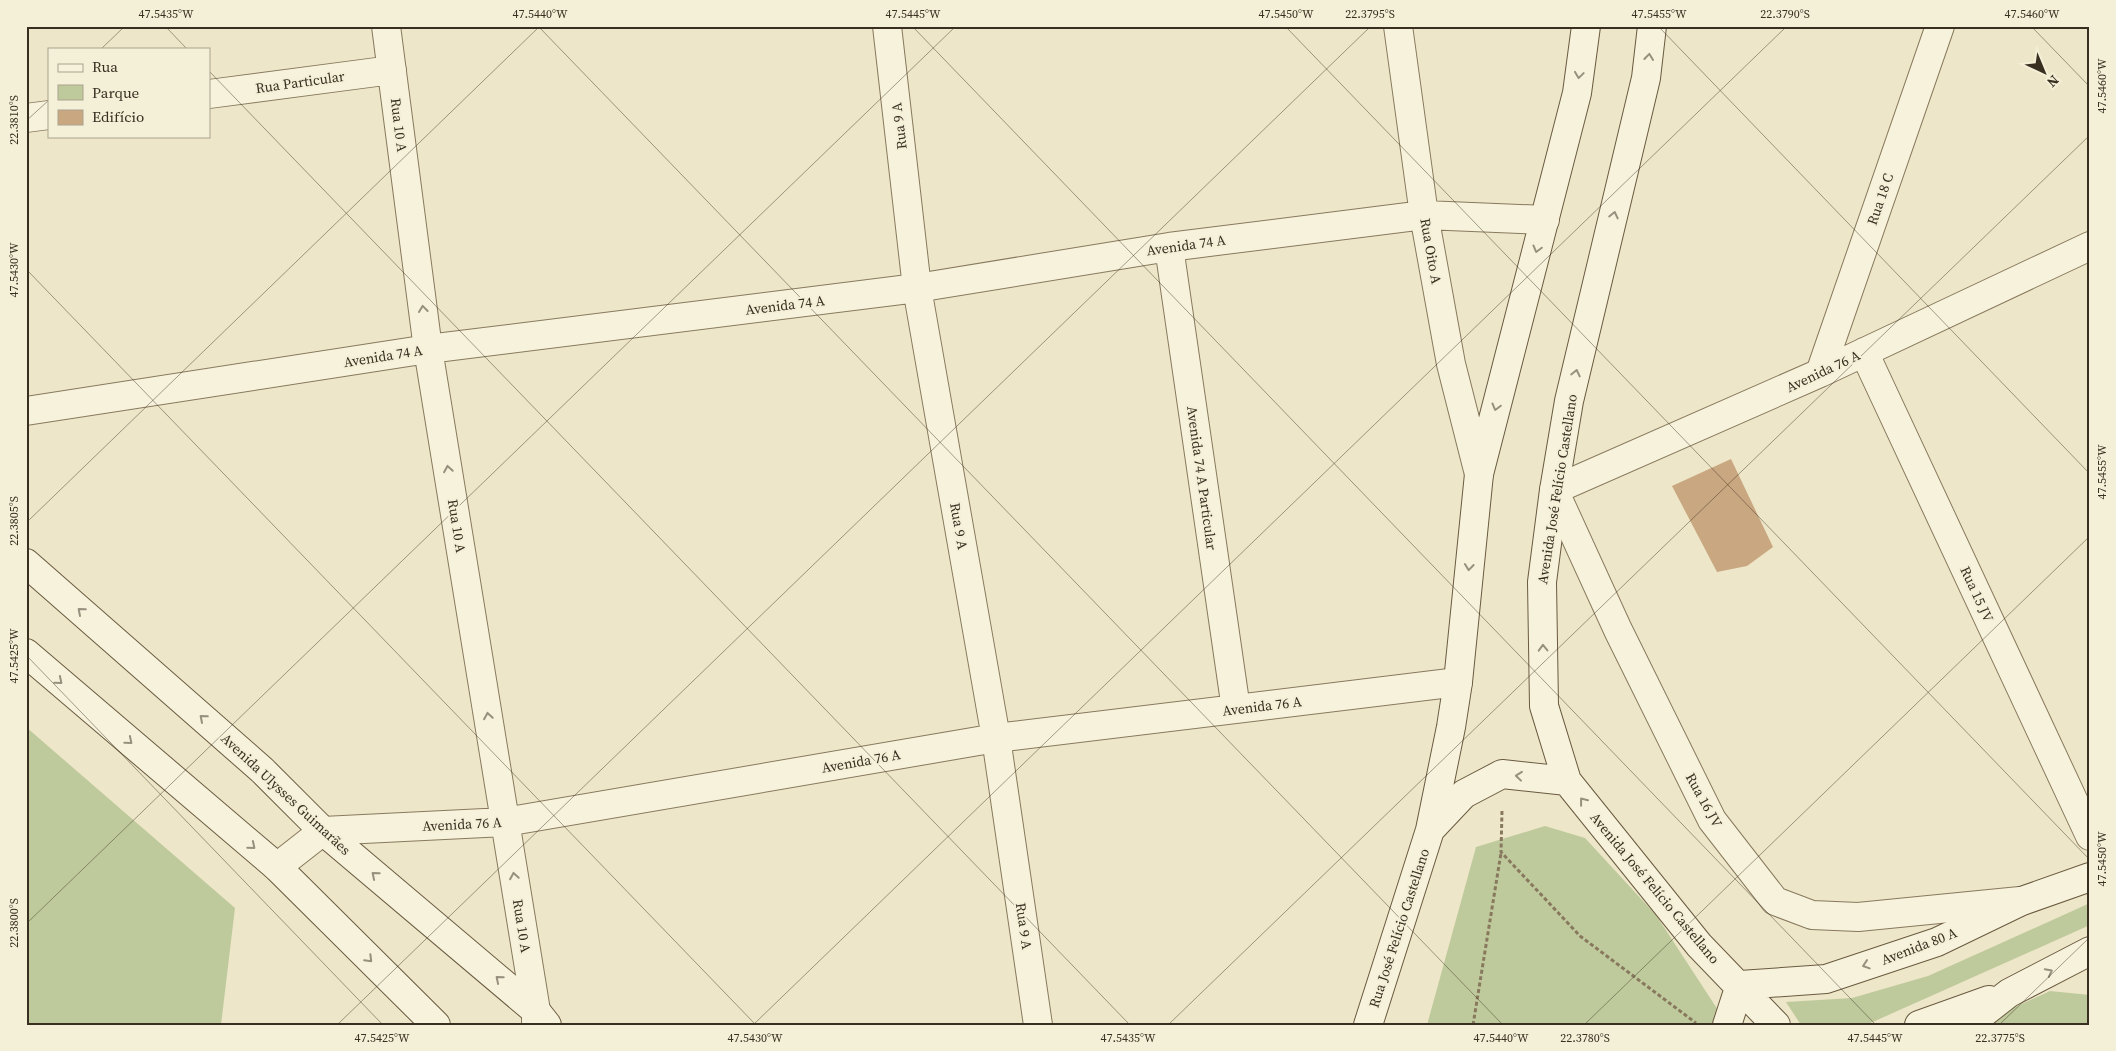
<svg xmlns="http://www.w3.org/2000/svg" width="2116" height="1051" font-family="'Source Serif 4',serif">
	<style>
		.green { fill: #bfca9c }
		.building { fill: #c9a780 }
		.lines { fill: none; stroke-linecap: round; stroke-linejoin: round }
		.street-casing { stroke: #88795e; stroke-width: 30 }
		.secondary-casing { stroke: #6a5a41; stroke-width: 30 }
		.path { stroke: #88795e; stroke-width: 3; stroke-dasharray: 4 2.5; stroke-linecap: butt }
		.street { stroke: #f7f2db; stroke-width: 28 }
		.secondary { stroke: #f7f2db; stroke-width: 28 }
		.oneway { stroke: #98907e }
		.ticks { fill: none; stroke: #392f21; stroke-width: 1; stroke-opacity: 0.45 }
		.labels { text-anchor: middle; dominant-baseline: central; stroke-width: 4; stroke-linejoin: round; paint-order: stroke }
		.street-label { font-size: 14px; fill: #392f21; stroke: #f4efd7 }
		.neatline { fill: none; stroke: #392f21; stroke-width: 2 }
		.ticks-label { font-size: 12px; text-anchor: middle; fill: #392f21 }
	</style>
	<rect width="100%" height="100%" fill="#ede6c8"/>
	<path class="green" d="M26 727 235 908 221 1025H26Z
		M1545 826 1585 838 1656 915 1718 1010 1712 1025H1427L1476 847Z
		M2090 903V925L1866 1025H1801L1786 1002 1852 998 1928 976Z
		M2050 991 2090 995V1025H1992L2013 1008Z"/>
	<path class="building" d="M1731 459 1773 547 1747 566 1717 572 1672 486Z"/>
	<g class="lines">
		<g class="street-casing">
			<path id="street" d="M386 26 428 349 536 1011V1025
				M887 26 917 288 996 738 1038 1025
				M1398 26 1424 215 1451 364 1479 474
				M209 94 392 70
				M26 118 49 115
				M1169 247 1236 709
				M1864 352 2090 836
				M1820 373 1940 26
				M26 411 428 349 917 288 1169 247 1424 215 1545 220
				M277 867 323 831 505 822 996 738 1458 682
				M2020 901 1858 917 1812 915 1775 901 1712 820 1618 630 1554 490 1820 373 2090 246"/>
		</g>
		<g class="secondary-casing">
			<path id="secondary" d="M1652 26 1646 78 1569 401 1554 490 1542 582 1544 706 1567 781 1699 945 1776 1025
				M26 563 262 770 323 831 536 1011 547 1025
				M26 653 277 867 436 1025
				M1430 830 1464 794 1502 774 1567 781
				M1740 985 1826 979 1937 942 2022 901 2090 877
				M1368 1025 1430 830 1451 727 1458 682 1479 474 1577 93 1586 26
				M1727 1025 1740 985
				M1919 1025 1989 1000
				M1968 1025 2009 993 2090 951"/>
		</g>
		<path class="path" d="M1502 811 1501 852 1580 936 1696 1023
			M1473 1025 1501 853"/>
		<use href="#street" class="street"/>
		<use href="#secondary" class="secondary"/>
	</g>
	<defs><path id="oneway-chevron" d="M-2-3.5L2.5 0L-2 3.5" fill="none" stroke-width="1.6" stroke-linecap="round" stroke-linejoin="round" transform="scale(1.25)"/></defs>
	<g class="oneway">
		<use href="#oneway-chevron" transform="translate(1649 57) rotate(-83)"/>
		<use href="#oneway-chevron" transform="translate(1579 75) rotate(98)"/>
		<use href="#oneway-chevron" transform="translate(1614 215) rotate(-77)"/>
		<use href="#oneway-chevron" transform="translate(1537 249) rotate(105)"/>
		<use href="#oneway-chevron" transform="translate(423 309) rotate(-97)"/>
		<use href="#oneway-chevron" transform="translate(1576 373) rotate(-77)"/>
		<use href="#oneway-chevron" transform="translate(1496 407) rotate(105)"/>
		<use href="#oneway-chevron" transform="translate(448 469) rotate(-99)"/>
		<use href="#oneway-chevron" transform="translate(1469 567) rotate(96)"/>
		<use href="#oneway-chevron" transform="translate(81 611) rotate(-139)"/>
		<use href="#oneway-chevron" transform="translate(1543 648) rotate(-91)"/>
		<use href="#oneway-chevron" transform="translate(59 681) rotate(40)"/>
		<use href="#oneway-chevron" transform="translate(488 716) rotate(-99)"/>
		<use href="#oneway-chevron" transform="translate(203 718) rotate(-139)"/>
		<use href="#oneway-chevron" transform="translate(129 741) rotate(40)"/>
		<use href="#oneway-chevron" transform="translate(1519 776) rotate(-174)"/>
		<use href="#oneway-chevron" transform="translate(1583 801) rotate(-128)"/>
		<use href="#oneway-chevron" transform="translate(252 846) rotate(40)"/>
		<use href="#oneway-chevron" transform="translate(375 875) rotate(-140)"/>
		<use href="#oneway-chevron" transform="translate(514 876) rotate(-99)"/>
		<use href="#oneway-chevron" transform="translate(369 959) rotate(45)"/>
		<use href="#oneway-chevron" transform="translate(1866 965) rotate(162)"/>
		<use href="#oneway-chevron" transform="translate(2049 972) rotate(-27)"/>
		<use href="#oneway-chevron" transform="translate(499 979) rotate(-140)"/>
	</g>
	<path class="ticks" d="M165 26 187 49M538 26 1503 1025M912 26 1876 1025M1285 26 2090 860M1658 26 2090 474M2031 26 2090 87M101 49 125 26M209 71 1130 1025M26 121 49 100M26 269 756 1025M26 523 540 26M26 655 383 1025M26 924 956 26M337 1025 1371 26M753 1025 1787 26M1168 1025 2090 135M1584 1025 2090 536M1999 1025 2090 937"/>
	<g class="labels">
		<g class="street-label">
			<text transform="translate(300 82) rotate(-8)">Rua Particular</text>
			<text transform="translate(399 125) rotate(83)">Rua 10 A</text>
			<text transform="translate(899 126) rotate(-97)">Rua 9 A</text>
			<text transform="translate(1880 199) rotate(-71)">Rua 18 C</text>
			<text transform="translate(1186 245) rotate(-8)">Avenida 74 A</text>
			<text transform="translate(1431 251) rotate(80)">Rua Oito A</text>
			<text transform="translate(785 305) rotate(-7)">Avenida 74 A</text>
			<text transform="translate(383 356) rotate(-9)">Avenida 74 A</text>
			<text transform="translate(1823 371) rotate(-25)">Avenida 76 A</text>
			<text transform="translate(1202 478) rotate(82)">Avenida 74 A Particular</text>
			<text transform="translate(1557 489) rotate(-81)">Avenida José Felício Castellano</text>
			<text transform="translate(457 526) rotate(81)">Rua 10 A</text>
			<text transform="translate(959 526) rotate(80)">Rua 9 A</text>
			<text transform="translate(1977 594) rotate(65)">Rua 15 JV</text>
			<text transform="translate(1262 706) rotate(-7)">Avenida 76 A</text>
			<text transform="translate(861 761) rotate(-10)">Avenida 76 A</text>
			<text transform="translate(286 794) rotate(43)">Avenida Ulysses Guimarães</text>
			<text transform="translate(1704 800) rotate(61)">Rua 16 JV</text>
			<text transform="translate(462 824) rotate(-3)">Avenida 76 A</text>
			<text transform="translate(1655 888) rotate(50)">Avenida José Felício Castellano</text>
			<text transform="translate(522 926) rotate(81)">Rua 10 A</text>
			<text transform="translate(1024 926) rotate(82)">Rua 9 A</text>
			<text transform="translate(1399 928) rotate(-72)">Rua José Felício Castellano</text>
			<text transform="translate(1919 946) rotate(-21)">Avenida 80 A</text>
		</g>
	</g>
	<rect width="2116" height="1051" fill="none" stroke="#f4efd7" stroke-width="55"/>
	<rect x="48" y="48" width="162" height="90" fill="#f4efd7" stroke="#a9a28e"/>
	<rect x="58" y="64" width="25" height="8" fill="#f7f2db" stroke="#a9a28e"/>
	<text x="92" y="72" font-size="15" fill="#392f21">Rua</text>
	<rect x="58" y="85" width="25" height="15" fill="#bfca9c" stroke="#a9a28e"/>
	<text x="92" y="98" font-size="15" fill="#392f21">Parque</text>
	<rect x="58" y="110" width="25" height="15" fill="#c9a780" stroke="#a9a28e"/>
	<text x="92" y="122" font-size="15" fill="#392f21">Edifício</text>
	<g transform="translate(2044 72) rotate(136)" stroke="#f4efd7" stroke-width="4" paint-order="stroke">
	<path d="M0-4L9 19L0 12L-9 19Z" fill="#392f21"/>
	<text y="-8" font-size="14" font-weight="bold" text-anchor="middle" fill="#392f21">N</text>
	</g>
	<rect x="28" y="28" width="2060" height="996" class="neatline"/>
	<g class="ticks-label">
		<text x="166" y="18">47.5435°W</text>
		<text x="540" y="18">47.5440°W</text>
		<text x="913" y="18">47.5445°W</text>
		<text x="1286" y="18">47.5450°W</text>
		<text x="1370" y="18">22.3795°S</text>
		<text x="1659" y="18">47.5455°W</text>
		<text x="1785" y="18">22.3790°S</text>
		<text x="2032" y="18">47.5460°W</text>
		<text transform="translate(2102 86) rotate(-90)" y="4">47.5460°W</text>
		<text transform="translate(14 120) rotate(-90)" y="4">22.3810°S</text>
		<text transform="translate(14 270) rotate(-90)" y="4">47.5430°W</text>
		<text transform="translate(2102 472) rotate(-90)" y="4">47.5455°W</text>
		<text transform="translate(14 521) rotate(-90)" y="4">22.3805°S</text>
		<text transform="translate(14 656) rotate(-90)" y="4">47.5425°W</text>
		<text transform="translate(2102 859) rotate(-90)" y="4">47.5450°W</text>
		<text transform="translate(14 923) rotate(-90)" y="4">22.3800°S</text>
		<text x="382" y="1042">47.5425°W</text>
		<text x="755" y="1042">47.5430°W</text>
		<text x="1128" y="1042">47.5435°W</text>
		<text x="1501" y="1042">47.5440°W</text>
		<text x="1585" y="1042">22.3780°S</text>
		<text x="1875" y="1042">47.5445°W</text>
		<text x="2000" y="1042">22.3775°S</text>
	</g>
</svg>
